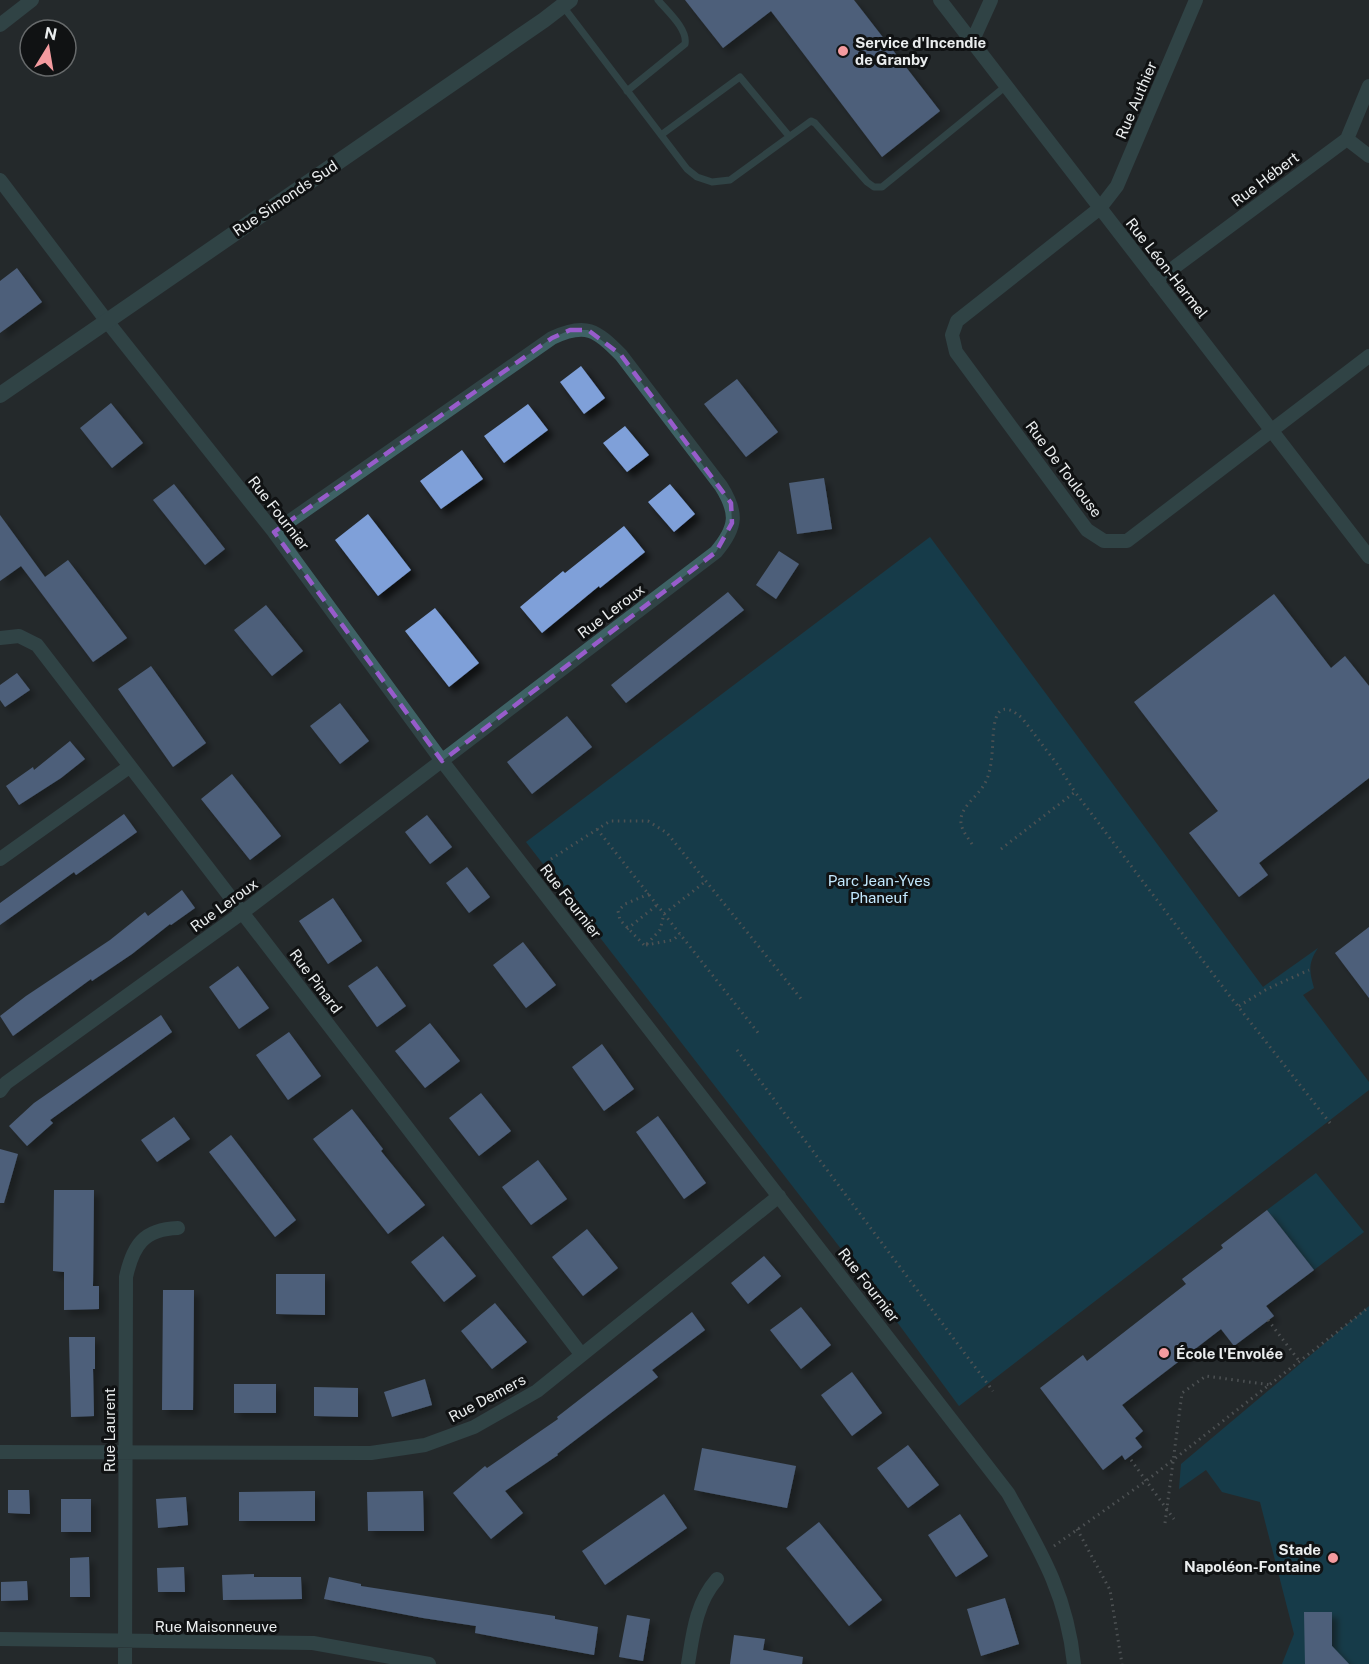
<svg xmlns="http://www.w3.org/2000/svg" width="1369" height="1664" font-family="'Public Sans',sans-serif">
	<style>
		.green { fill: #06516d }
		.building { fill: #7fa0d9; filter: url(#shadow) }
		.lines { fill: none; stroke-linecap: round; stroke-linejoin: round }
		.path { stroke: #7f8284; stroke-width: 3; stroke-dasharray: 1.5 4.5; stroke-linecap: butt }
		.service { stroke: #3e6265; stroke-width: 7 }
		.minor { stroke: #3e6265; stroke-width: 14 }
		.tertiary { stroke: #3e6265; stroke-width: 16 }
		.marked { fill: none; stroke: #975ccb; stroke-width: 4.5; stroke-dasharray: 12 8; stroke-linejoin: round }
		.poi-dot { fill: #f49b9f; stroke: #101213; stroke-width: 2 }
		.labels { text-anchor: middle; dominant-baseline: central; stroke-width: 6; stroke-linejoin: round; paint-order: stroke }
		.poi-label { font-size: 15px; font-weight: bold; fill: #eaedee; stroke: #101213; text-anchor: start }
		.street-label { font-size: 15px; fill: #eaedee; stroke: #101213 }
		.park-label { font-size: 15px; fill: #c2e8fd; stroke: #101213 }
	</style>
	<defs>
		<filter id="shadow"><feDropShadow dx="5.5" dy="5.5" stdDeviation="3" flood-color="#0009"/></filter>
	</defs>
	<rect width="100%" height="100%" fill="#25292c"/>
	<path class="green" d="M930 537 1263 987 1318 948C1308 963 1309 971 1314 988L1303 995 1369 1082V1090L959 1406 886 1307 526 842Z
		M1316 1173 1364 1232 1314 1270 1267 1210Z
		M1369 1306V1664H1282L1294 1634 1260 1502 1222 1492 1206 1470 1179 1489 1181 1464Z"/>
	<path class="building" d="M685 0H854L940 111 882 157 771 11 723 48Z
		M17 268 42 302 0 333V281Z
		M581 366 605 398 584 414 560 382Z
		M737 379 778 432 746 457 704 404Z
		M111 403 143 443 112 468 80 428Z
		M528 404 548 430 504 463 484 436Z
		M625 426 649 455 627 472 603 443Z
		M462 450 483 479 441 509 420 481Z
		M824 478 832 529 797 534 789 483Z
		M174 484 225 549 205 565 153 500Z
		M670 484 695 514 674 532 648 502Z
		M368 514 411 570 378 596 335 540Z
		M0 515 45 577 68 560 127 638 93 662 21 566 0 581Z
		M624 526 645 552 600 588 599 586 542 633 520 607 563 571 565 573Z
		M779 551 799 564 776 599 756 585Z
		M728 592 744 610 626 703 611 685Z
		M1274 594 1331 668 1345 656 1369 686V778L1259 863 1268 875 1239 897 1189 833 1218 811 1134 702Z
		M266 605 303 651 272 676 234 630Z
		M435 608 479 663 449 687 405 631Z
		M151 666 206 743 173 767 118 689Z
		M17 673 30 690 5 707 0 700V685Z
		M340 703 369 741 340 764 310 726Z
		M567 716 592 747 532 794 507 762Z
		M70 741 85 759 61 778 19 805 6 786 33 767 34 770Z
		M232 774 281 836 250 860 201 799Z
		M124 814 137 832 76 875 74 872 0 925V903Z
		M427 815 452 847 430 864 405 832Z
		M467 867 490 897 469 913 446 883Z
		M182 890 195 908 171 925 170 924 132 954 92 981 91 979 13 1036 0 1016 26 996 110 940 145 912 148 916Z
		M333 898 362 941 328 964 299 921Z
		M1369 927V998L1335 953Z
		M523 942 556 985 526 1008 493 965Z
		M238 966 269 1008 239 1029 209 987Z
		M377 966 406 1006 377 1027 348 986Z
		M161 1015 172 1032 50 1120 53 1123 27 1146 9 1126 34 1103Z
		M430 1023 460 1061 425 1088 395 1051Z
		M289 1032 321 1076 288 1100 256 1055Z
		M602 1044 634 1089 604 1111 572 1067Z
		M481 1093 511 1131 479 1156 449 1118Z
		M352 1109 383 1149 381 1151 425 1205 388 1234 313 1139Z
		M658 1116 706 1183 684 1199 636 1132Z
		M174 1117 190 1139 157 1162 141 1140Z
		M231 1135 296 1220 275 1237 209 1152Z
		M0 1149 18 1154 4 1203H0Z
		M538 1160 567 1199 531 1225 502 1187Z
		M54 1190H94L93 1286H99V1309L64 1310V1272L53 1271Z
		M1267 1210 1314 1270 1266 1306 1274 1316 1234 1346 1221 1329 1122 1405 1143 1431 1135 1438 1142 1447 1125 1460 1122 1455 1103 1470 1040 1388 1083 1355 1087 1361 1186 1284 1182 1279 1223 1248 1221 1245Z
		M587 1229 618 1268 583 1296 552 1257Z
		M443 1236 476 1276 444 1302 411 1262Z
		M764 1256 781 1276 748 1304 731 1283Z
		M276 1274H325V1315L276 1314Z
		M163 1290H194L193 1410H162Z
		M495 1303 527 1342 492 1369 461 1331Z
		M801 1307 831 1345 801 1369 770 1330Z
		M692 1312 705 1330 652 1370 658 1377 557 1454 558 1455 505 1491 523 1513 491 1539 453 1493 485 1466 487 1468 558 1419 557 1417Z
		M69 1337H95V1369H93L94 1416 71 1417Z
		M852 1372 882 1413 852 1436 821 1395Z
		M425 1379 432 1405 392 1417 384 1392Z
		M234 1384H276V1413H234Z
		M314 1387 358 1388V1417L314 1416Z
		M908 1445 939 1485 908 1508 877 1468Z
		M702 1448 796 1466 787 1508 694 1490Z
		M8 1490H29L30 1514 8 1513Z
		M315 1491V1521H239V1492Z
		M423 1491 424 1531H368L367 1492Z
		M664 1494 687 1528 605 1585 582 1551Z
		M186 1497 188 1525 158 1528 156 1499Z
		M61 1499H91V1532H61Z
		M960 1514 988 1556 956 1577 928 1535Z
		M819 1522 882 1600 849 1626 786 1548Z
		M89 1557 90 1597H70V1558Z
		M184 1567 185 1592H158L157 1568Z
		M254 1574V1577H301L302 1599 223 1600 222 1575Z
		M329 1577 361 1584V1586L555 1616V1619L598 1627 594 1655 475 1633 476 1626 423 1618 324 1599Z
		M27 1581 28 1600 1 1601V1582Z
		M1005 1598 1019 1644 981 1656 967 1609Z
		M1304 1612H1332V1646L1349 1664H1305Z
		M627 1615 650 1619 643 1661 619 1657Z
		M734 1635 765 1639 763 1650 803 1657 802 1664H730Z"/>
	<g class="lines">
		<path class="path" d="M597 829 759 1034
			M972 844C967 836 960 829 961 819 962 805 980 795 986 781 990 773 991 764 992 754 994 736 990 690 1022 718L1057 764 1075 792
			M1001 849 1075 792 1229 995 1330 1123
			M551 859 610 821H648L667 833 802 1000
			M649 894 625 904 618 911 620 920 645 946 660 930 664 914 706 881
			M627 929 657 905
			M646 945 673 940 680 934
			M1239 1006 1267 989 1309 970
			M737 1050 993 1391
			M1268 1320 1300 1362
			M1131 1460 1174 1519
			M1165 1523 1182 1393 1206 1376 1271 1385
			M1077 1529 1110 1590 1122 1664
			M1054 1546 1146 1481 1369 1307"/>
		<path class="service" d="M562 5 687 169 697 177 712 182 730 180 811 121 815 123 867 182 874 187H882L1006 86
			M627 91 685 44C688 29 667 11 658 0
			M661 135 740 77 789 136"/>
		<path class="minor" d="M940 0 1369 557
			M1196 0 1117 186 1100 208 957 321 952 335 956 352 1087 530 1104 541H1127L1369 356
			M0 25 32 0
			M972 42 991 0
			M1347 139 1369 156
			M0 180 106 320 274 532 442 761 1008 1493C1041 1552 1067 1595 1074 1664
			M1156 281 1347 139 1369 86
			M0 638 19 636 37 645 581 1354
			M0 859 129 767
			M0 1091 6 1083 243 912 716 552C737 527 738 513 721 486L621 355C596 330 586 322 552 338L274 532
			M0 1452 371 1453 425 1445 474 1427 537 1391 779 1196
			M0 1639 313 1643 429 1664
			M125 1664 126 1277C133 1245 144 1229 178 1228
			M688 1664C693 1633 696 1603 717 1579"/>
		<path class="tertiary" d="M0 395 544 20 570 0"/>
	</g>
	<path d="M0 0H1369V1664H0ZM570 330H588L621 355 731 503 732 523 716 552 442 761 274 532 552 338Z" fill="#25292c" fill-opacity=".55" fill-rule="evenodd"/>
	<path class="marked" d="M570 330H588L621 355 731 503 732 523 716 552 442 761 274 532 552 338Z"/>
	<g class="poi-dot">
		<circle cx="843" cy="51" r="6"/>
		<circle cx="1164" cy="1353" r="6"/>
		<circle cx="1333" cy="1558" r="6"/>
	</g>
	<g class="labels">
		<g class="poi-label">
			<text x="855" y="42">Service d'Incendie<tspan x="855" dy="17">de Granby</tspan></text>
			<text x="1176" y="1353">École l'Envolée</text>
			<text x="1321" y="1549" text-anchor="end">Stade<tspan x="1321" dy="17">Napoléon-Fontaine</tspan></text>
		</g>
		<g class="street-label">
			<text transform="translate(1136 100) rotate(-67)">Rue Authier</text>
			<text transform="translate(1265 179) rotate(-37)">Rue Hébert</text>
			<text transform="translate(285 198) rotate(-34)">Rue Simonds Sud</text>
			<text transform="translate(1167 268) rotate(52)">Rue Léon-Harmel</text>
			<text transform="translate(1064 469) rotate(53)">Rue De Toulouse</text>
			<text transform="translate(279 513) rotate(52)">Rue Fournier</text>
			<text transform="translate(611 611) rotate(-37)">Rue Leroux</text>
			<text transform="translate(571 901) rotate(52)">Rue Fournier</text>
			<text transform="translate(224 905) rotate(-36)">Rue Leroux</text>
			<text transform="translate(316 981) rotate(53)">Rue Pinard</text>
			<text transform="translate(869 1285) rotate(52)">Rue Fournier</text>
			<text transform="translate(487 1398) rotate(-28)">Rue Demers</text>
			<text transform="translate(109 1430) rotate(-90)">Rue Laurent</text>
			<text x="216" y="1626">Rue Maisonneuve</text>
		</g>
		<g class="park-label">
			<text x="879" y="880">Parc Jean-Yves<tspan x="879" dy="17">Phaneuf</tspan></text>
		</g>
	</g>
	<g transform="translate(48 48) rotate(11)"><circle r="28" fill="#101213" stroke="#676a6b" stroke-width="1.5"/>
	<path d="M0-4.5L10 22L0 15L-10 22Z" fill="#f49b9f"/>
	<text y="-9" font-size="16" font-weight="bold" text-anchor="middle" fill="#eaedee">N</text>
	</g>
</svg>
